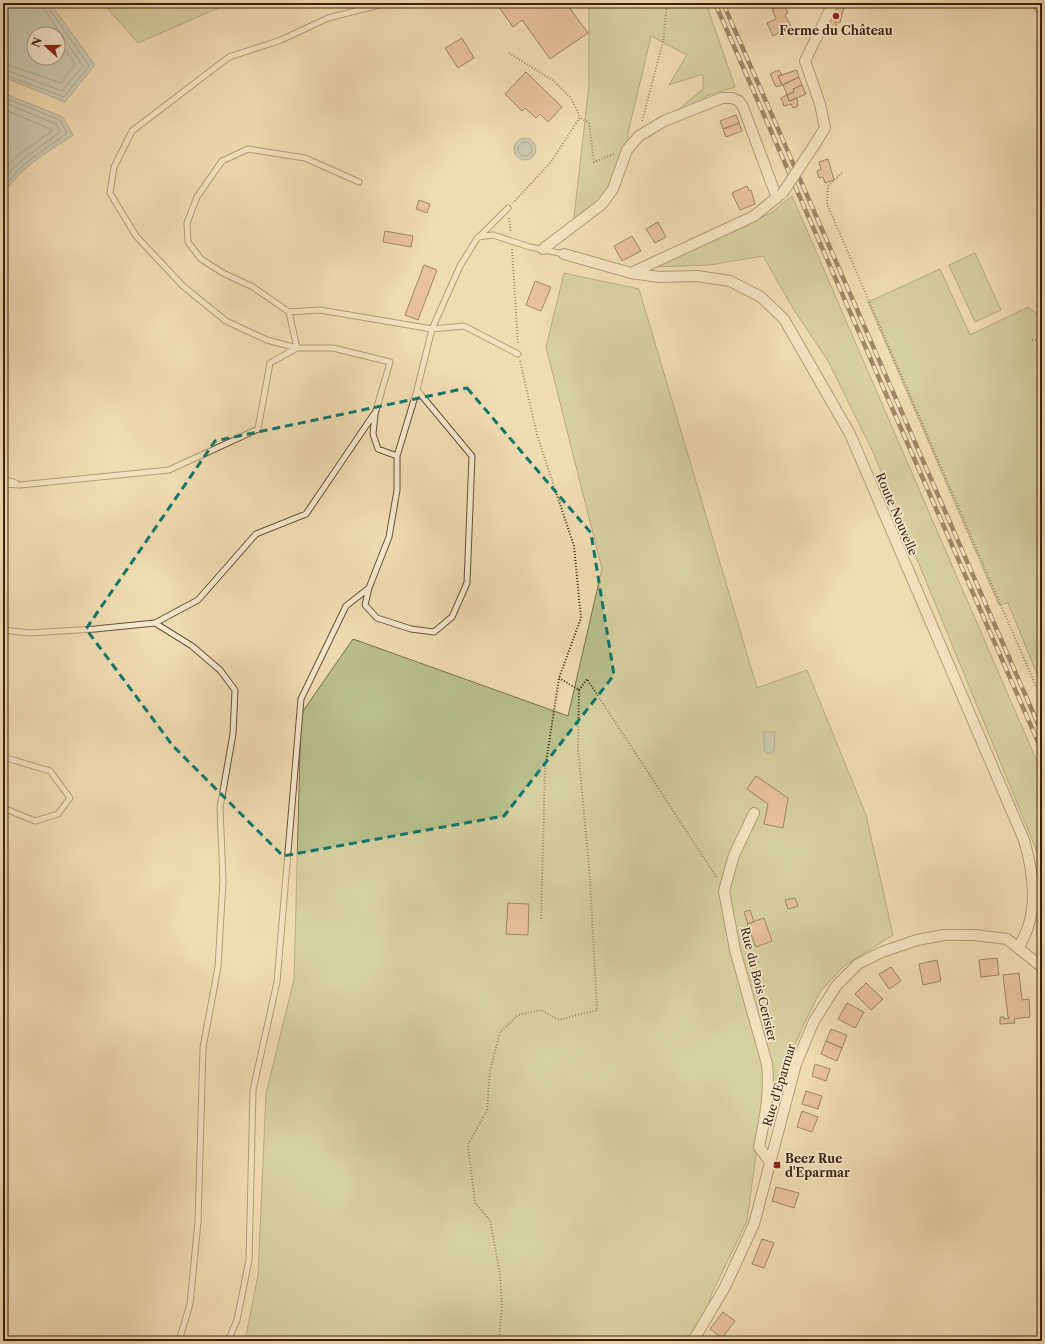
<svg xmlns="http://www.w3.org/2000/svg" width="1045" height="1344" font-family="'Libre Caslon Text',serif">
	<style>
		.green { fill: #b9c08c; stroke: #7a704d }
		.water { fill: #a1b8b8; stroke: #797c74; fill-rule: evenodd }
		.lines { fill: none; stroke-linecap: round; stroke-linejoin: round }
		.shore { stroke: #6e6c63; stroke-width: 1 }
		.building { fill: #e0a382; stroke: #3c210e }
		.lane-casing { stroke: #695037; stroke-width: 7 }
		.street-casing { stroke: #695037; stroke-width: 12 }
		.secondary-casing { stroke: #3c210e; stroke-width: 16 }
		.path { stroke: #3c210e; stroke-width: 2; stroke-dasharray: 1 2; stroke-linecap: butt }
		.lane { stroke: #f5e8cc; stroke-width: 5 }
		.street { stroke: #f5e8cc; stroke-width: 10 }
		.secondary { stroke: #f5e8cc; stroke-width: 14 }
		.rail-casing { stroke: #3c210e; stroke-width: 4.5 }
		.rail { stroke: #f5e8cc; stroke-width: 3; stroke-dasharray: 9; stroke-linecap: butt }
		.street-bridge-casing { stroke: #695037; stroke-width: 12; stroke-linecap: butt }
		.street-bridge { stroke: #f5e8cc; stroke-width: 10 }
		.marked { fill: none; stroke: #0f766e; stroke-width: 3; stroke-dasharray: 8 5; stroke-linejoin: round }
		.poi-dot { fill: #8f2418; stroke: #f5e8cc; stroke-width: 1.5 }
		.labels { text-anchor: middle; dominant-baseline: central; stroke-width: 3.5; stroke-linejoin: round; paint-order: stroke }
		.poi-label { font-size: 12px; font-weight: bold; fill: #3c210e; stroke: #f5e8cc }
		.street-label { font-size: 12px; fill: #3c210e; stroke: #f5e8cc }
	</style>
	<rect width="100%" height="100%" fill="#f0dcb1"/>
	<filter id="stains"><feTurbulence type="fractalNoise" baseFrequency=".005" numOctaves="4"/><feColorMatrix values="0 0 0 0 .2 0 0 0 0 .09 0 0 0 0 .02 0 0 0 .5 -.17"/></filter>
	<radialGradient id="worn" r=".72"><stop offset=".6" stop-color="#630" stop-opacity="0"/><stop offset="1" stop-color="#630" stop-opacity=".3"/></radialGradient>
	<path class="green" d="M103 3H230L138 43Z
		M589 3H706L735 87 706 96 703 107 664 121 703 89V74L669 85 687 55 651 36 628 133 627 150 613 189 573 226 589 85Z
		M792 196 1042 773V951L1037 935 1041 879 1038 854 873 452 828 361 794 310 763 256 710 265 653 267 771 213Z
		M975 253 1001 310 975 322 949 265Z
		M940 269 970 335 1028 307 1042 318V686L1008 603 999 605 868 302Z
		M564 273 639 289 757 688 807 670 866 815 893 935 844 966 820 992 804 1024 760 1126 747 1221 712 1293 698 1341H245L258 1275 266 1094 294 979 301 714 353 639 568 716 602 569 546 347Z"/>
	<path class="water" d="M3 3H50L95 65 65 102 3 77ZM34 34H58V58H34Z
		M3 93 63 117 73 135C47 153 18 168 3 196Z
		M514 149a11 11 0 1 1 22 0a11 11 0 1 1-22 0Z
		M764 732H775L774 751 770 754 764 751Z"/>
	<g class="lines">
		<path class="shore" d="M3 63 61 83 75 64 58 39
			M3 69 62 91 83 66 44 9 42 3
			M3 74 64 97 89 66 48 7 47 3
			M3 97 60 120 67 133 23 165 3 188
			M3 102 56 124 60 132 21 161 3 178
			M3 109 53 130 17 156 3 170
			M518 149a7 7 0 1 1 14 0a7 7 0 1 1-14 0Z"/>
	</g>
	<path class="building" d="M496 3H566L588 33 550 59 522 20 513 27Z
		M837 3H845L840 23 835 22 838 30 822 35Z
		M784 4 788 13 785 15 791 26 773 36 767 23 776 19 772 9Z
		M462 38 474 58 458 68 445 48Z
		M779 70 782 75 778 76 782 85 776 87 770 74Z
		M797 70 799 77 782 85 778 76Z
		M526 72 562 107 548 122 540 114 536 118 525 108 522 111 505 94Z
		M799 77 802 85 793 89 794 92 787 95 783 85Z
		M802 85 806 94 789 101 787 95 794 92 793 89Z
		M787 95 789 101 797 98 798 106 793 108 791 104 784 106 781 98Z
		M736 115 739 123 723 129 720 121Z
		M739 123 742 131 726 137 723 129Z
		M828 159 834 180 825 183 823 177 819 178 817 171 821 169 819 162Z
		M747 186 749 191 751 190 755 204 740 210 732 193Z
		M419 200 430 204 427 213 416 209Z
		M658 222 666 237 655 243 646 229Z
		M385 231 413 236 411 247 383 242Z
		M632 236 641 251 622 261 614 246Z
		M424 265 437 270 418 320 405 315Z
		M535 281 551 287 541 311 526 305Z
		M756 776 788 798 783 828 764 824 768 804 747 789Z
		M795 898 798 906 788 909 785 900Z
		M508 903 529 904 528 935 506 934Z
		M750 910 754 922 748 924 744 912Z
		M764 918 772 941 756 947 747 924Z
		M997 958 999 975 981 977 979 960Z
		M937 960 941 981 923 985 919 964Z
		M891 967 901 981 889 989 879 974Z
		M1019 973 1022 1000 1029 999 1030 1017 1014 1019 1015 1023 1000 1024V1017H1004V1019L1010 1018 1008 1017 1003 975Z
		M866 983 883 999 871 1010 855 994Z
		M1042 990V1004L1040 1005 1038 991Z
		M847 1003 864 1012 855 1028 838 1019Z
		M831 1029 847 1035 842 1048 826 1041Z
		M826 1041 842 1048 837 1061 821 1054Z
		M815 1064 830 1069 826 1081 812 1076Z
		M806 1091 822 1096 818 1109 802 1104Z
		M802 1111 818 1117 812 1132 797 1127Z
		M776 1187 799 1193 794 1208 772 1201Z
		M762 1239 774 1243 764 1268 752 1264Z
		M723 1312 735 1321 722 1338 710 1329Z"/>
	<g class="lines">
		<g class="lane-casing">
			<path id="lane" d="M359 182 305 158 248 149 222 161 197 197 187 223 188 242 201 259 223 273 253 287 289 312 297 348 267 340 226 321 183 286 136 236 110 193 114 167 132 131 229 57 281 40 328 18 387 3
				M479 237 508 208
				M289 312 320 310 432 329 464 326 518 354
				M417 390 472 456 467 583 452 617 434 632 411 629 377 618 365 605 369 588 389 537 397 490V456L417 390 432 329 460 266 478 237 493 235 530 247 564 254
				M3 479 16 483
				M3 484 20 485 169 470 258 429 270 363 297 348H333L390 362 375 414 373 434 378 449 397 456
				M155 623 198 600 256 534 306 514 374 414
				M3 630 29 633 95 629 155 623 192 646 220 670 235 690 233 734 220 808 223 881 218 967 203 1048 198 1222 190 1304 179 1341
				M3 757 50 771 70 798 58 814 35 821 3 808
				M228 1341 237 1320 249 1260 253 1090 277 982 301 699 346 606 369 588"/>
		</g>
		<g class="street-casing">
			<path id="street" d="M813 147 825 128 820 104 805 61 833 3
				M543 249 602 204 613 189 627 150 639 136 664 121 722 98H732L739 101 743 107 777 198
				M564 254 631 273 659 277 697 276 730 281 761 297 784 319 850 434 1024 840C1032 867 1037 896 1029 924 1027 932 1022 940 1019 947
				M631 273 754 216 781 194
				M754 813 734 855 724 891 735 950 767 1064C770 1093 765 1118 759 1147L770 1162
				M693 1341 725 1287 754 1224 796 1064 814 1021 837 985 858 964 882 952 917 940 944 935H974L1007 939 1042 967"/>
		</g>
		<g class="secondary-casing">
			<path id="secondary" d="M1040 3 1042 7"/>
		</g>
		<path class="path" d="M509 53 554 81 571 98 580 117 551 162 513 203
			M581 118 589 123 594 162 614 154
			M642 121 663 42 667 3
			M842 173 828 186 827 204 1042 700
			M509 218 511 233
			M512 249 518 345
			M1032 340H1042
			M520 361 537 435 574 546 581 618 559 678 545 769 541 921
			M579 690 587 679 717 878
			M499 1341 502 1306 500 1274 490 1220 475 1203 468 1145 487 1110 490 1071 500 1032 518 1015 541 1010 559 1020 597 1010 590 879 578 748 579 690 559 678"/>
		<use href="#lane" class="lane"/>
		<use href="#street" class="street"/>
		<use href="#secondary" class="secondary"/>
		<g class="rail-casing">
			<path id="rail" d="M715 3 1042 751
				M723 3 1042 733"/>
		</g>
		<use href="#rail" class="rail"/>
		<g class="street-bridge-casing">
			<path id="street-bridge" d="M782 194 813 147"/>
		</g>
		<use href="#street-bridge" class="street-bridge"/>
	</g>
	<path d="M0 0H1045V1344H0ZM467 388 591 533 614 675 504 816 283 856 173 746 86 629 215 441Z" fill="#f0dcb1" fill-opacity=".55" fill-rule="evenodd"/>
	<path class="marked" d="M467 388 591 533 614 675 504 816 283 856 173 746 86 629 215 441Z"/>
	<g class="poi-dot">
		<circle cx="836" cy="16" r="4"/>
		<rect x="773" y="1161" width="8" height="8" rx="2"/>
	</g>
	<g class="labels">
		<g class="poi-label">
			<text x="836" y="30">Ferme du Château</text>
			<text x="785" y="1158" text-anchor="start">Beez Rue<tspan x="785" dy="14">d'Eparmar</tspan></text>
		</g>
		<g class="street-label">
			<text transform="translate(897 514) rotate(67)">Route Nouvelle</text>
			<text transform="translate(759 984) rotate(76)">Rue du Bois Cerisier</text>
			<text transform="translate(779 1085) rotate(-73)">Rue d'Eparmar</text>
		</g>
	</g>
	<rect width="1045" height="1344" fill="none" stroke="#f0dcb1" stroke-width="16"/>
	<rect x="4" y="4" width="1037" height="1336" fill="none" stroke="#3c210e" stroke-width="2"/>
	<rect x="8" y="8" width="1029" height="1328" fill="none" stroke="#3c210e"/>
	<g transform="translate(46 46) rotate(291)"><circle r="19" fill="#f5e8cc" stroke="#ab9880"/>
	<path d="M0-3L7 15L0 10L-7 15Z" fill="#8f2418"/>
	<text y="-6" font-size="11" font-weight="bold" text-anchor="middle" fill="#3c210e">N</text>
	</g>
	<rect width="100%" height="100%" filter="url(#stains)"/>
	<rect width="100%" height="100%" fill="url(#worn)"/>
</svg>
